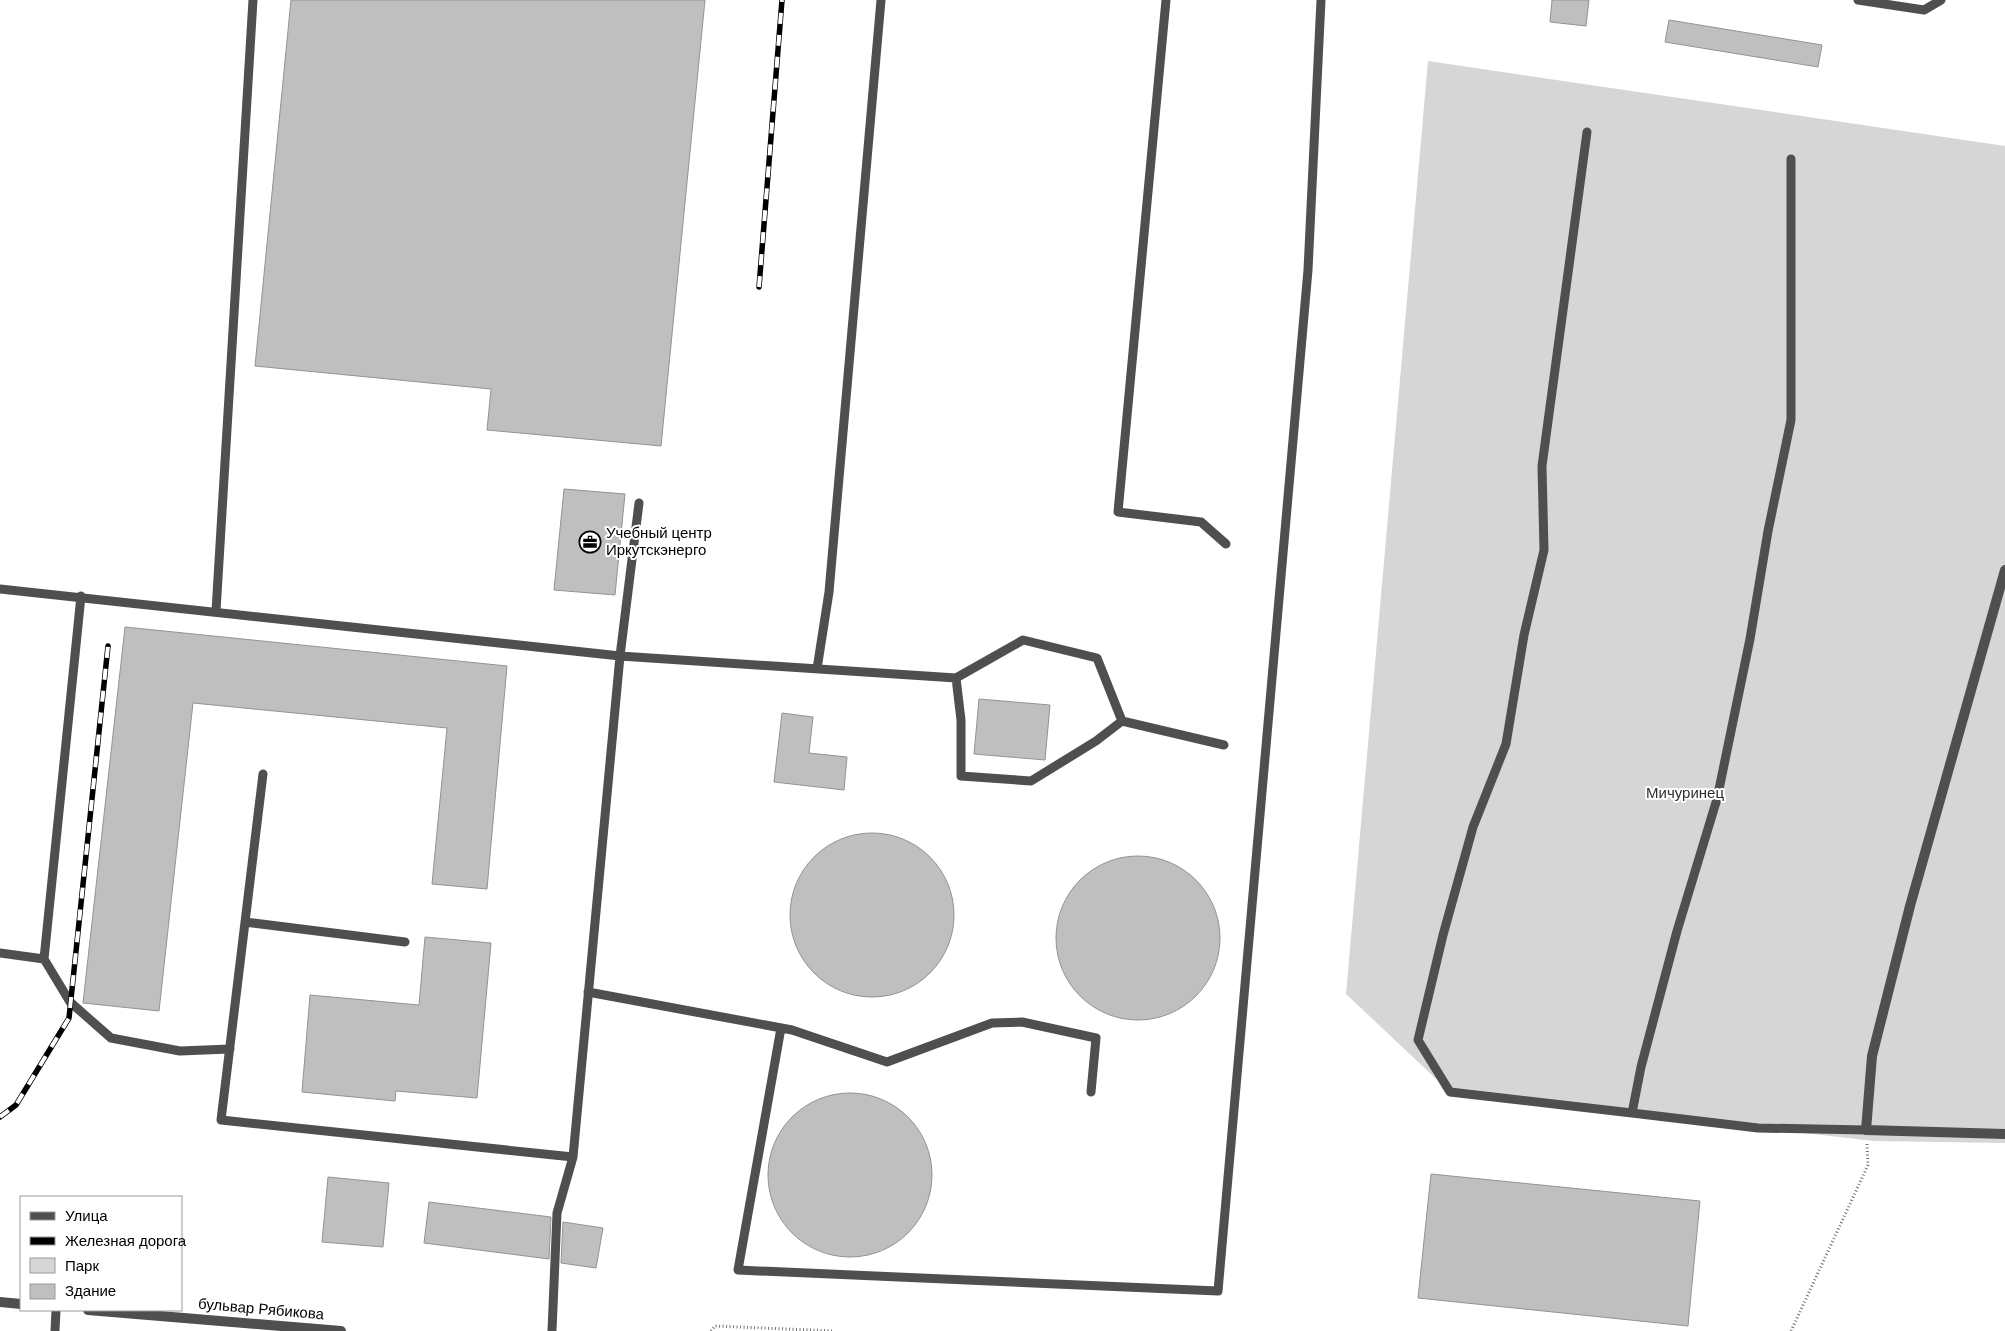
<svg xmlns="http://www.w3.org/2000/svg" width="2005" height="1331" font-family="'DM Sans',sans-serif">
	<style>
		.green { fill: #d6d6d6 }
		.building { fill: #bfbfbf; stroke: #939393 }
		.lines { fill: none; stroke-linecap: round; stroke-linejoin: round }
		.path { stroke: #717171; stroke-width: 3; stroke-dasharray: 1 2.5; stroke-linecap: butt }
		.service { stroke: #4f4f4f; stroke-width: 9 }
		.minor { stroke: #4f4f4f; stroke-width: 10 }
		.rail-casing { stroke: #000; stroke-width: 5.5 }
		.rail { stroke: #fff; stroke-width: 4; stroke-dasharray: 11; stroke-linecap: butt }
		.labels { text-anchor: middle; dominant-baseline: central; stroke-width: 4; stroke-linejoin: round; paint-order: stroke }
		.poi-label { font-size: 15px; fill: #000; stroke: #fff; text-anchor: start }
		.park-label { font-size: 15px; fill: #2d2d2d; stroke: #fff }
		.street-label { font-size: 15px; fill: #000; stroke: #fff }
	</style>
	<rect width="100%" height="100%" fill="#fff"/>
	<path class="green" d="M1428 61 2005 146V1143L1874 1141 1450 1092 1346 994Z"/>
	<path class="building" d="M291 0H705L661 446 487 430 491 389 255 366Z
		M1552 0H1589L1586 26 1550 22Z
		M1669 20 1822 45 1818 67 1665 42Z
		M564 489 625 494 615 595 554 590Z
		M125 627 507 666 487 889 432 884 447 728 193 703 159 1011 83 1003Z
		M979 699 1050 705 1045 760 974 754Z
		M782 713 813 717 809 753 847 757 844 790 774 782Z
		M790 915a82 82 0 1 1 164 0a82 82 0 1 1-164 0Z
		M1056 938a82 82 0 1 1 164 0a82 82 0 1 1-164 0Z
		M425 937 491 943 477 1098 396 1091 395 1101 302 1092 310 995 419 1005Z
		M768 1175a82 82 0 1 1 164 0a82 82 0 1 1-164 0Z
		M1431 1174 1700 1201 1688 1326 1418 1298Z
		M328 1177 389 1183 383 1247 322 1242Z
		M429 1202 551 1217 549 1259 424 1243Z
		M563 1222 603 1228 596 1268 561 1263Z"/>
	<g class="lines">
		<path class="path" d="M711 1331 715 1326 834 1331
			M1791 1331 1868 1165 1867 1144"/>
		<path class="service" d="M1166 0 1118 512 1201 522 1226 544
			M1858 0 1924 10 1941 0
			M1587 132 1542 466 1544 550 1524 635 1506 744 1473 827 1443 935 1418 1040 1450 1092 1632 1113
			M1791 159V420L1768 531 1750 639 1717 799 1677 931 1641 1067 1632 1113 1758 1128 1866 1130
			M0 589 620 656 956 678 1023 640 1097 658 1122 721
			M216 611 253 0
			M817 669 829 592 881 0
			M956 678 961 720V776L1031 781 1096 741 1122 721 1224 745
			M263 774 221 1120 573 1157
			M245 922 405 942
			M0 953 44 959 81 596
			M44 959 70 1002 111 1038 180 1051 230 1049
			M588 992 792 1030 887 1062 992 1023 1022 1022 1096 1038 1091 1092
			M781 1028 738 1270 1218 1291 1308 270 1321 0
			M55 1331 56 1310
			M552 1331 557 1213 573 1157 620 656 639 503"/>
		<path class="minor" d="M2005 570 1910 906 1872 1056 1866 1130 2005 1134
			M0 1302 21 1304
			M88 1310 341 1331"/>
		<g class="rail-casing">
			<path id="rail" d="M759 287 782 0
				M0 1117 16 1105 69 1018 108 646"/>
		</g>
		<use href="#rail" class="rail"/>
	</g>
	<defs>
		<g id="office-ring" transform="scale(1.125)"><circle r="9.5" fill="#fff" stroke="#000" stroke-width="1.5"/><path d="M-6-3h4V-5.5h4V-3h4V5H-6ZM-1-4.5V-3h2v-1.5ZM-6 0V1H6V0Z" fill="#000"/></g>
	</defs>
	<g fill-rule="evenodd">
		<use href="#office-ring" x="590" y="542"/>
	</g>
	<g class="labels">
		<g class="poi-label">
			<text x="606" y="533">Учебный центр<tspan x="606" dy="17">Иркутскэнерго</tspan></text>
		</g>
		<g class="park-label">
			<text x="1685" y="793">Мичуринец</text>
		</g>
		<g class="street-label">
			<text transform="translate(261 1309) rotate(5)">бульвар Рябикова</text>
		</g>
	</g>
	<rect x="20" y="1196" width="162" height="115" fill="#ffffff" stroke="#999999"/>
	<rect x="30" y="1212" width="25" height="8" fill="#4f4f4f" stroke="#999999"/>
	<text x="65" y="1221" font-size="15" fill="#000000">Улица</text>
	<rect x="30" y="1237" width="25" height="8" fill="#000000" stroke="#999999"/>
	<text x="65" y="1246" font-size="15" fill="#000000">Железная дорога</text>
	<rect x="30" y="1258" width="25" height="15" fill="#d6d6d6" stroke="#999999"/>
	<text x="65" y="1271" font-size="15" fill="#000000">Парк</text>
	<rect x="30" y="1284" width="25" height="15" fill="#bfbfbf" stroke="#999999"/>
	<text x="65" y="1296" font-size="15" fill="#000000">Здание</text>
</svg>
